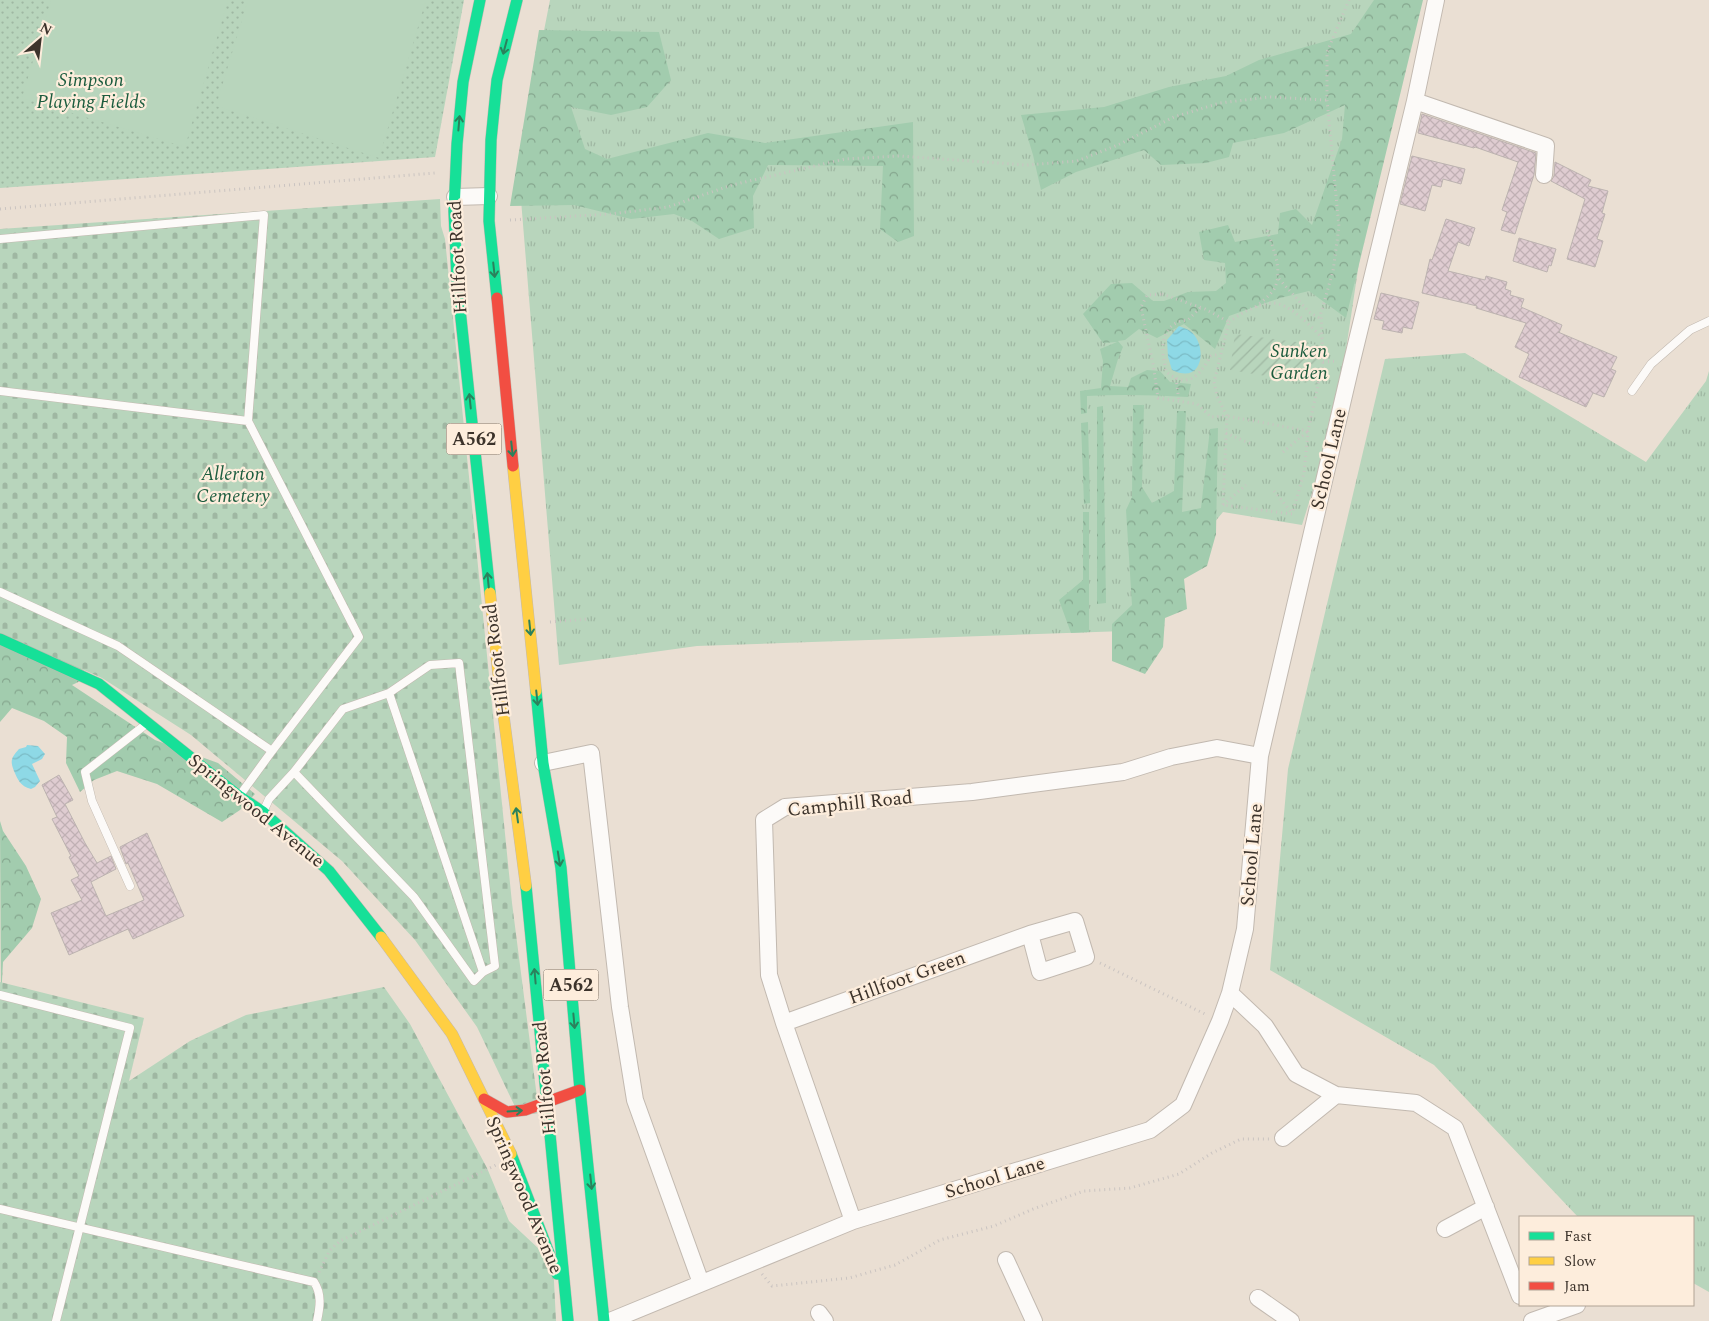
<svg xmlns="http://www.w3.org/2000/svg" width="1709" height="1321" font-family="Spectral,serif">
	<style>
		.grass { fill: url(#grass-tufts) }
		.forest { fill: url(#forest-crowns) }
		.cemetery { fill: url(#cemetery-stones) }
		.park { fill: url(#park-dots) }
		.garden { fill: url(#garden-furrows) }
		.pitch { fill: #b8d5bc }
		.water { fill: url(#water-waves) }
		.building { fill: url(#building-cross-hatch); stroke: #bcb3b0 }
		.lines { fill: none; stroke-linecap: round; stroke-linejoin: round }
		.lane-casing { stroke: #c2b9b0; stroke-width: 9 }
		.street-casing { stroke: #c2b9b0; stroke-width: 18 }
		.fast-casing { stroke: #c2b9b0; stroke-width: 12 }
		.slow-casing { stroke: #c2b9b0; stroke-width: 12 }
		.jam-casing { stroke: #c2b9b0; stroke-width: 12 }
		.path { stroke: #cac4c1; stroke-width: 3; stroke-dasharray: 1 4; stroke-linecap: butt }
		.lane { stroke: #fcfaf8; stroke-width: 8 }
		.street { stroke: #fcfaf8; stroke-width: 16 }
		.fast { stroke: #16e098; stroke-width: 11 }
		.slow { stroke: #ffcf43; stroke-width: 11 }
		.jam { stroke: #f24e42; stroke-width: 11 }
		.oneway { stroke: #2b815c }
		.labels { text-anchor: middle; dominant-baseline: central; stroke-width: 4.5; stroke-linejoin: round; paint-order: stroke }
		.shield { fill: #fdeddc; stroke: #766b60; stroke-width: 1 }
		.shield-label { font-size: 18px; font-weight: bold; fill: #3c332b }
		.park-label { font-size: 19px; font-style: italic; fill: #1c5c3e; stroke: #fdeddc }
		.street-label { font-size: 19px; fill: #3c332b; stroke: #fdeddc }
	</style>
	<defs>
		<pattern id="grass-tufts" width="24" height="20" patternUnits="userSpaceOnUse" patternTransform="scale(1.25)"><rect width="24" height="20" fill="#b8d5bc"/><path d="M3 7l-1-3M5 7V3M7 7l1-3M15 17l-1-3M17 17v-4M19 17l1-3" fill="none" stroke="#9fb7a2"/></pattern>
		<pattern id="forest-crowns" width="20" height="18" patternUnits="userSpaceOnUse" patternTransform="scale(1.25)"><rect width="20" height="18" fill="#a2ccae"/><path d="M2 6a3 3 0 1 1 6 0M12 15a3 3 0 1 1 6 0" fill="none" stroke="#85a68e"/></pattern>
		<pattern id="cemetery-stones" width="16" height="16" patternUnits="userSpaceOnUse" patternTransform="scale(1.25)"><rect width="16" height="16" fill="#b8d5bc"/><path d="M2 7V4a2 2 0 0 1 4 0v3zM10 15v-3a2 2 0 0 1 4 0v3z" fill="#9fb7a2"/></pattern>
		<pattern id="park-dots" width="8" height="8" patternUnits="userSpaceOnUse" patternTransform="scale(1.25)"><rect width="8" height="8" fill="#b8d5bc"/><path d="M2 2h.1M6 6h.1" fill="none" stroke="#9fb7a2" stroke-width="1.8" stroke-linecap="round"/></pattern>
		<pattern id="garden-furrows" width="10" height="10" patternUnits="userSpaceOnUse" patternTransform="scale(1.25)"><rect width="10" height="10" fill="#b8d5bc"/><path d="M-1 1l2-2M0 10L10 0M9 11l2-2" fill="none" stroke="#9fb7a2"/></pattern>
		<pattern id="water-waves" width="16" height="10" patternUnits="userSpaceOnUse" patternTransform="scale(1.25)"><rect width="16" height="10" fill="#8ed9e6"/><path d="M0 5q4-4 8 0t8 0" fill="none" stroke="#7bbbc5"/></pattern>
		<pattern id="building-cross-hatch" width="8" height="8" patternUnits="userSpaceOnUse" patternTransform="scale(1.25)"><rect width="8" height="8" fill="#dfccd1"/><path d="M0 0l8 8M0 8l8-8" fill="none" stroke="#c0b0b4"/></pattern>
	</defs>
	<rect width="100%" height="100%" fill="#eadfd3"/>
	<path class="grass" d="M550 0H1416L1362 243 1336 416 1302 525 1223 512 1125 631 697 646 559 665 518 163Z
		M1465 353 1646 462 1706 381 1709 371V1292L1693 1283V1217H1578L1434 1065 1270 970 1288 769 1385 359Z"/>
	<path class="forest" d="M1374 0H1423L1346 318 1309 291 1280 298 1229 316 1215 349 1184 324 1157 338 1139 329 1125 340 1118 341 1123 347 1118 359 1110 386 1128 387 1131 378 1147 370 1160 371 1170 382 1191 384 1188 397C1154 395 1121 394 1087 396V413L1081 414 1080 391 1101 388 1103 361 1100 349 1117 342 1103 343 1083 314 1111 284 1132 283 1153 301H1164L1188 292 1216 291 1226 283 1225 263 1204 260 1199 232 1228 225 1235 242 1278 234 1280 213 1296 209 1312 225 1342 139 1345 105 1284 133 1233 143 1229 157 1206 163 1161 165 1144 150 1076 172 1041 190 1033 155 1021 115 1104 107 1169 87 1226 76 1259 60 1351 34Z
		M539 30 659 32 671 80 647 107 611 115 571 107 585 149 607 159 708 133 765 143 913 122 914 236 898 242 880 229 883 166 768 165 753 196 754 228 719 239 692 221 674 214 631 219 574 205 510 206Z
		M1133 405H1144L1142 487 1152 503 1174 491 1177 411H1186L1182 512 1201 508 1210 429 1218 428 1216 534 1207 566 1184 579 1187 609 1165 618 1163 647 1145 674 1112 661V624L1132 605 1126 510 1132 497Z
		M1103 406 1106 603 1097 604V407Z
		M1088 422 1090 503 1084 504 1081 423Z
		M1083 512H1089V632L1071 633 1059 600 1083 580Z
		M0 605 91 676 72 685 155 740 218 763 255 794 240 810 222 822 157 784 117 771 94 780 80 792 66 763 67 737 44 721 12 708 0 722Z
		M0 821 3 831 26 866 41 899 32 928 3 962 1 1000Z"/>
	<path class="cemetery" d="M440 199 441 226 445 239 512 903 539 1113 519 1115 477 1027 415 940 342 861 191 735 102 678 0 633V229Z
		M0 982 144 1018 129 1081 190 1041 246 1015 384 987 410 1024 487 1168 509 1221 553 1262 556 1321H0Z"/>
	<path class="park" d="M0 0H464L435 157 0 188Z"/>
	<path class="garden" d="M1235 334 1319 345V385L1230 370Z"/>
	<path class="pitch" d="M51 0H228L185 147 22 98Z
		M248 0H426L379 158 216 106Z"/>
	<path class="water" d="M1179 326C1183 328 1188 329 1190 331 1208 344 1204 386 1172 370L1168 357 1167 340Z
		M27 745 38 746 45 754 42 759 32 764 40 781 35 787 31 789C20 786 18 780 14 771 10 761 11 758 19 749L26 747Z"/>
	<path class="building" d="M1422 114 1536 153 1534 175 1515 234 1501 230 1507 212 1502 210 1518 162 1475 147 1474 148 1418 133Z
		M1412 156 1465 169 1461 184 1443 179 1441 187 1432 185 1425 211 1400 204Z
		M1555 162 1591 180 1588 186 1608 191 1602 213 1605 214 1597 239 1603 241 1595 267 1567 259 1585 199 1551 181 1554 176Z
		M1446 219 1475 228 1469 246 1458 242 1448 271 1485 280 1486 276 1507 282 1505 289 1511 291 1510 295 1524 299 1521 307 1562 325 1559 333 1558 332 1617 357 1611 369 1616 371 1604 397 1593 393 1586 407 1519 377 1529 354 1515 347 1526 323 1476 308 1477 306 1422 293 1430 259 1432 260Z
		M1519 238 1556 249 1551 266 1549 265 1547 272 1513 261Z
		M1381 293 1419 302 1412 329 1403 327 1402 333 1382 329 1384 321 1374 319Z
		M59 775 73 800 65 804 85 843 97 863 111 856 116 869 91 882 106 916 144 900 128 863 126 864 120 847 147 833 184 916 133 939 128 929 69 955 51 913 82 900 71 880 79 876 69 857 71 856 52 819 57 817 42 785Z"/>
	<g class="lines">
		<g class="lane-casing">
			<path id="lane" d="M0 239 264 215 248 421
				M0 391 248 421 359 637 272 751 240 795
				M1632 391 1651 364 1690 330 1709 321
				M0 592 118 646 272 751
				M389 693 483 972
				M264 810 269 799 294 772 343 709 389 693 430 665 459 663 495 966 483 972 474 981 414 897 294 772
				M130 886 92 801 85 772 145 725
				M0 995 130 1028 56 1321
				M0 1209 314 1282C322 1294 320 1307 317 1321"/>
		</g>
		<g class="street-casing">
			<path id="street" d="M1415 101 1546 146 1544 175
				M455 197 489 196
				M543 763 591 753 620 1007 635 1100 701 1283
				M1230 993 1265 1026 1296 1074 1336 1095 1416 1103 1455 1128 1520 1296
				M784 1023 1030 934 1075 921 1086 957 1040 972 1030 934
				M1283 1138 1336 1095
				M853 1221 784 1023 769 975 764 820 785 807 972 792 1123 772 1171 757 1217 748 1260 756
				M1445 1229 1486 1207
				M1006 1260 1034 1321
				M1258 1298 1291 1321
				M819 1313 825 1321
				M610 1321 853 1221 1150 1130 1183 1105 1220 1021 1230 993 1245 929 1260 756 1352 361 1415 101 1436 0
				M1532 1321 1577 1305"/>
		</g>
		<g class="fast-casing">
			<path id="fast" d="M480 0 463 82 457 144 454 211 457 281 490 593
				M497 298 489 221 491 140 497 80 517 0
				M0 639 99 684 239 796 263 812 329 871 381 937
				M536 691 543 763 561 868 580 1090 604 1321
				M526 886 568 1321
				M511 1154 557 1274"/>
		</g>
		<g class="slow-casing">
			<path id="slow" d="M513 466 536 691
				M490 593 499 681 526 886
				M381 937 452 1034 511 1154"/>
		</g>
		<g class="jam-casing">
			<path id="jam" d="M497 298 513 466
				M484 1099 507 1112 525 1110 580 1090"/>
		</g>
		<path class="path" d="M0 209 435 173
			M510 220 610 214 668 207 732 185 845 159 899 156 1027 165 1077 161 1118 145 1174 117 1220 103 1269 97 1327 100
			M1279 279 1309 312 1321 319
			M1162 294 1205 309 1229 322 1214 382 1217 396 1227 416 1211 417 1197 404 1158 398 1153 364 1141 307 1147 295Z
			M1256 307C1261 302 1268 297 1273 291 1285 272 1272 246 1266 227
			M1200 308 1188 320C1166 321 1160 341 1164 360 1165 363 1165 368 1166 371 1168 374 1173 377 1176 378 1193 386 1203 369 1211 356L1220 354
			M1229 322C1242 313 1256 304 1272 303 1288 302 1313 328 1323 339
			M1323 362 1338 361
			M1176 378 1179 401
			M1308 431 1227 416 1223 505 1292 514 1304 473 1308 431 1323 362 1321 313 1333 271 1339 227 1327 100V52L1349 0
			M1226 433 1251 444
			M1283 452 1307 432
			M1274 491 1292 513
			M1223 505 1246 485
			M550 622 589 619
			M1100 963 1207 1015
			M319 1272 330 1250 340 1241 496 1165
			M762 1274 772 1286 849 1278 895 1265 940 1240 994 1226 1033 1209 1084 1191 1130 1188 1179 1174 1212 1153 1241 1139H1270"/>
		<use href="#lane" class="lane"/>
		<use href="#street" class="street"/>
		<use href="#fast" class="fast"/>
		<use href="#slow" class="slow"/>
		<use href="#jam" class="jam"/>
	</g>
	<defs><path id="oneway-shaft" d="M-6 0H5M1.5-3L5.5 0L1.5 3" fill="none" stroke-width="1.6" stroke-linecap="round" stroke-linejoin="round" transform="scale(1.25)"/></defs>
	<g class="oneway">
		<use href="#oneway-shaft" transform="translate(505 47) rotate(105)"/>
		<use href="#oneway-shaft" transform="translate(459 123) rotate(-85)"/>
		<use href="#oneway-shaft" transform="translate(494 270) rotate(84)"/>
		<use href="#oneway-shaft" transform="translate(470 401) rotate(-96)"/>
		<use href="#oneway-shaft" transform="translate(512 449) rotate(84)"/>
		<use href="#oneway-shaft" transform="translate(488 580) rotate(-96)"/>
		<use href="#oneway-shaft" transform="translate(530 628) rotate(84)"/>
		<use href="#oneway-shaft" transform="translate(537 698) rotate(84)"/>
		<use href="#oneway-shaft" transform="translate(517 815) rotate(-98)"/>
		<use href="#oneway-shaft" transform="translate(559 859) rotate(81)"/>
		<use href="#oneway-shaft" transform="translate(535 976) rotate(-95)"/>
		<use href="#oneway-shaft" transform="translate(574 1021) rotate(85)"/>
		<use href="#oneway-shaft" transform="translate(515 1111) rotate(-4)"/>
		<use href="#oneway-shaft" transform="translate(591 1182) rotate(84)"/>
	</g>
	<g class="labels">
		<g class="shield">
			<rect x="446.5" y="423.5" width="55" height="31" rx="4"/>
			<rect x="543.5" y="969.5" width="55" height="31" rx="4"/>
		</g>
		<g class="shield-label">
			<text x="474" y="439">A562</text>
			<text x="571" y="985">A562</text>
		</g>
		<g class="park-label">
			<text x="91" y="80">Simpson<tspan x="91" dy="22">Playing Fields</tspan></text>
			<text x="1299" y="351">Sunken<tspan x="1299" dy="22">Garden</tspan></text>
			<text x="233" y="474">Allerton<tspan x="233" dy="22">Cemetery</tspan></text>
		</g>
		<g class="street-label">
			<text transform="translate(458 257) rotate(-93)">Hillfoot Road</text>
			<text transform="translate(1329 459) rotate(-77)">School Lane</text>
			<text transform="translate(497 660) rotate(-97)">Hillfoot Road</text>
			<text transform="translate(850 804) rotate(-6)">Camphill Road</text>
			<text transform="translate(256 811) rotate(39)">Springwood Avenue</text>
			<text transform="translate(1252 855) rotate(-85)">School Lane</text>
			<text transform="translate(907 978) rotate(-20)">Hillfoot Green</text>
			<text transform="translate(545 1078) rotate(-95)">Hillfoot Road</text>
			<text transform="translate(995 1178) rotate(-17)">School Lane</text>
			<text transform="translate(524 1195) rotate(67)">Springwood Avenue</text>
		</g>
	</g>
	<rect x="1519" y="1216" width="175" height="90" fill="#fdeddc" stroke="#b0a395"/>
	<rect x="1529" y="1232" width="25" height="8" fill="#16e098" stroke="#b0a395"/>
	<text x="1564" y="1241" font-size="15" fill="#3c332b">Fast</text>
	<rect x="1529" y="1257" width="25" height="8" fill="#ffcf43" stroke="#b0a395"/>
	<text x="1564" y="1266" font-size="15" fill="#3c332b">Slow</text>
	<rect x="1529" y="1282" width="25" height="8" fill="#f24e42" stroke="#b0a395"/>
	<text x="1564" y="1291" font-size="15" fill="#3c332b">Jam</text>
	<g transform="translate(40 40) rotate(28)" stroke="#fdeddc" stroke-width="4" paint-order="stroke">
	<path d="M0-4L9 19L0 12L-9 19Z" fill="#3c332b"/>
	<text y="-8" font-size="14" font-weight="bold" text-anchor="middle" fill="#3c332b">N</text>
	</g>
</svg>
